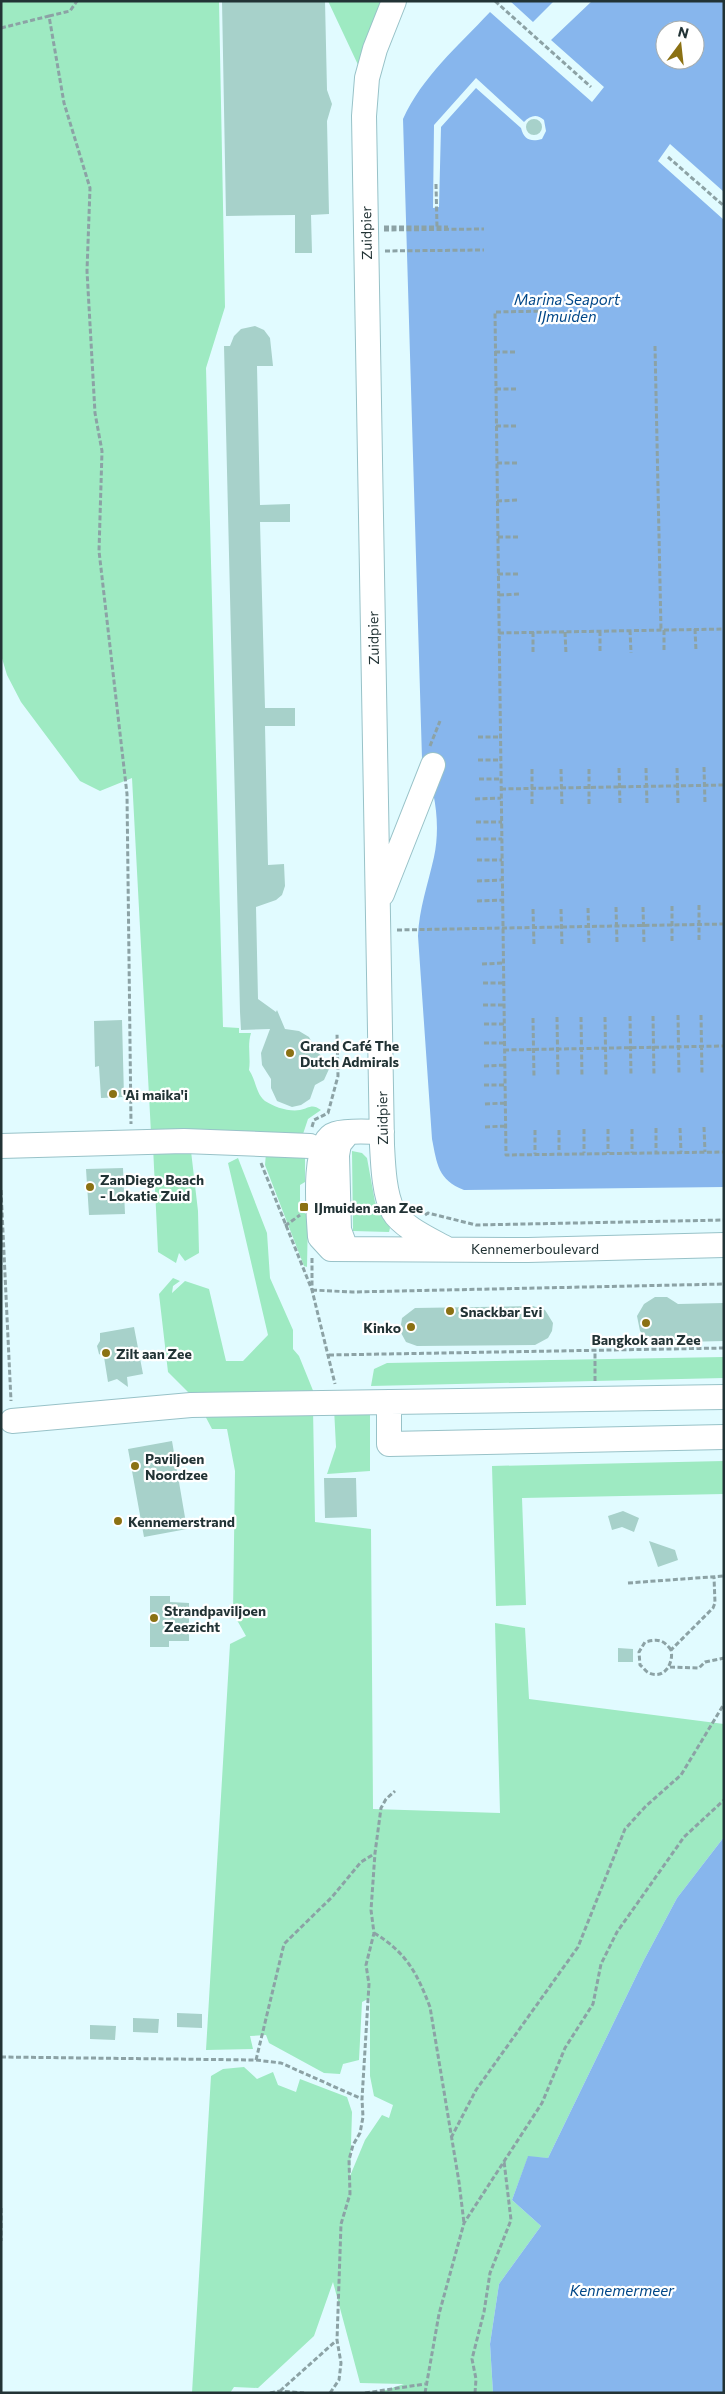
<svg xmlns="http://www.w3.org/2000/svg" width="725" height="2394" font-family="Commissioner,sans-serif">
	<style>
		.green { fill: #9eeac2 }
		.water { fill: #87b6ed; fill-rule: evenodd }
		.building { fill: #a7d1ca }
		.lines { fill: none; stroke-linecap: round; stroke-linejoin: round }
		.minor-casing { stroke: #98c2c8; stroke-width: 26 }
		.path { stroke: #8ca2a5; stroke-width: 3; stroke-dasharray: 5 2.5; stroke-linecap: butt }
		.minor { stroke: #fff; stroke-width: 24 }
		.poi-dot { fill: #8b7113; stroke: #fff; stroke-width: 2 }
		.labels { text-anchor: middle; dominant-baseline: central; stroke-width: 4.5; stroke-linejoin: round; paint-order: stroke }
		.street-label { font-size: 14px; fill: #223335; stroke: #fff }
		.poi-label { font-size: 14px; font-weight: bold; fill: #223335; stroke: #fff; text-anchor: start }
		.water-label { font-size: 15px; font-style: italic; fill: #004788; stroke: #fff }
	</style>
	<rect width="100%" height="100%" fill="#e1fbff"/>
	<path class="green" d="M1 1H219L225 307 206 368 223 1027 239 1028V1033H251C247 1046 251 1057 249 1070 256 1080 256 1094 265 1101 274 1107 289 1112 300 1110 309 1108 312 1103 321 1110L308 1119 303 1134 151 1133 132 778 100 791 80 781 21 702 7 675 1 655Z
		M328 1H382L360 69Z
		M153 1146 191 1151 198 1211 199 1253 185 1261 179 1253 176 1263 158 1252Z
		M352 1151 362 1153 367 1158 375 1202 390 1228 389 1232 353 1231Z
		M266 1153H305V1182L300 1185V1209L308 1216 307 1267 304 1266 265 1165Z
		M238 1158 267 1233 270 1278 293 1330V1349L299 1356 314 1393 191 1395 168 1372 159 1294 173 1278 180 1281 173 1286 172 1293 185 1281 209 1289 226 1361H243L268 1335 228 1163Z
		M724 1357V1378L371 1386 374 1369 387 1363Z
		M201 1408H313L315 1522 371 1529 373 1809 500 1813 495 1623 525 1628 529 1699 724 1724V1837L677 1898 644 1960 548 2158 528 2157 512 2200 541 2226 499 2284 490 2344 493 2393H377L404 2384 360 2383 333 2282 314 2336 258 2388 234 2387 230 2393H192L211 2076 223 2069 244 2067 257 2079 273 2072 278 2085 296 2092 300 2079 347 2097 352 2112 350 2176 365 2140 382 2115 389 2118 393 2105 374 2096 370 2076V1998L362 2002 359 2060 343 2064 340 2074 324 2073 269 2043 266 2035 250 2036 253 2049 206 2050 230 1644 246 1636 233 1613 235 1471 227 1429H212Z
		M334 1408 370 1410V1471L327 1474 336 1447Z
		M724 1461V1494L522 1498 526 1605 496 1606 492 1466Z"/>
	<path class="water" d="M510 1H554L533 22Z
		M592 1H724V192L670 144 658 161 724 220V1187L464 1190C438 1180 437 1164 432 1139L418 936C419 909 428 884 434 857 441 824 435 788 422 759L403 119C422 77 458 46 490 12L592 102 604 87 551 40ZM665 30H695V60H665ZM476 78 524 122C531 115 537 114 544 120L546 131 542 139C531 142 524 140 521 128L476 88 441 127 439 207 433 208 434 125Z
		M724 1837V2393H493L490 2344 499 2284 541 2226 512 2200 528 2156 548 2158 644 1960 677 1898Z"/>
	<path class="building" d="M222 1H325L327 90 332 104 327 121 329 214 311 215 312 253H295V215L226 216Z
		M526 127a8 8 0 1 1 16 0a8 8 0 1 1-16 0Z
		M255 326 264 330 270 338 273 366H257L260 505 290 504V522H260L265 708H295V726H265L268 865 284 864 285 886 282 895 276 900 256 907 258 999 276 1012 277 1010 285 1029 299 1031 309 1037 317 1052 326 1060 329 1069 324 1080 315 1085 310 1099 301 1105 292 1107 277 1101 271 1088V1079L262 1065 261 1053 270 1029 241 1030 240 1012 224 346H230L234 336 241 329Z
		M122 1020 124 1097 101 1098 99 1066 95 1067 94 1021Z
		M123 1168 125 1214 89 1215 86 1169Z
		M655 1297H667L678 1304 724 1303V1341L683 1342V1338L660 1343 649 1340 640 1331 637 1316 644 1304Z
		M533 1306 545 1310 553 1323 552 1331 548 1338 535 1345 417 1346 406 1342 400 1331 402 1318 415 1308Z
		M134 1327 143 1374 127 1377 128 1387 117 1379 108 1382 104 1357 99 1354 97 1346 100 1341V1333Z
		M172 1441 187 1529 144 1537 128 1449Z
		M324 1478H356L357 1517 325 1518Z
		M623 1511 639 1518 634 1532 622 1527 612 1530 608 1516Z
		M649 1541 675 1550 678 1560 658 1567Z
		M150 1596H170V1602L189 1603V1641H169V1647H150Z
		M618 1648 633 1649V1662H618Z
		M177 2013 202 2014V2028L177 2027Z
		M133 2018 159 2019 158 2033 133 2032Z
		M90 2025 116 2026 115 2040 90 2039Z"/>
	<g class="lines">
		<g class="minor-casing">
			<path id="minor" d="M394 1 375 49 367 78 364 116 382 1145C383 1164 384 1194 393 1211 402 1227 431 1240 447 1249
				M382 894 433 765
				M382 1132C367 1132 349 1130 335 1134 311 1141 319 1217 320 1237L331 1249 528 1250 724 1245
				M1 1146 184 1141 310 1146
				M346 1249 339 1230 337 1155 339 1144 348 1133
				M389 1402V1444L724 1437
				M12 1421 191 1405 724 1397"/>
		</g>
		<path class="path" d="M495 1 591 87
			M49 16 70 11 77 1
			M1 28 49 16 64 103 90 188 87 271 95 413 102 451 99 551 127 794 131 1124
			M668 157 724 206
			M436 184 437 227
			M384 227H448
			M384 230 484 229
			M385 251 484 250
			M546 311 495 312 506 1155 724 1152
			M655 346 661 630
			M495 352H516
			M496 389H517
			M496 426H517
			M497 463H518
			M497 501 519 500
			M498 537H519
			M498 574H520
			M499 595 520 594
			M695 629 696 651
			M630 630 631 653
			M664 630V652
			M600 631V653
			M533 632V654
			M565 632 566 654
			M499 633 724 629
			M478 737H500
			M430 746 440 721
			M478 760H501
			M704 767 705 804
			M619 768 620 805
			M646 768 647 805
			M677 768 678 804
			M532 769V806
			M561 769 562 806
			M589 769V805
			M479 779H501
			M501 789 724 785
			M475 799 501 798
			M476 822H502
			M476 839H502
			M477 860H502
			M477 881 502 880
			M477 901 503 900
			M699 905V941
			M672 906V942
			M616 907 617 943
			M643 907 644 943
			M588 908 589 944
			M533 909 534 945
			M561 909 562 945
			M397 930 724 924
			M482 964 503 963
			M483 983H504
			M483 1005H504
			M678 1015 679 1075
			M701 1015 702 1075
			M630 1016 631 1076
			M653 1016 654 1076
			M557 1017 558 1077
			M581 1017 582 1077
			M605 1017 606 1077
			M533 1018 534 1078
			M484 1024H504
			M484 1043H504
			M504 1050 724 1046
			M484 1066 505 1065
			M484 1085H505
			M485 1104 505 1103
			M312 1127 314 1120 328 1113 338 1076 337 1033
			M485 1127 505 1126
			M704 1127 705 1152
			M656 1128V1153
			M680 1128 681 1152
			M584 1129V1153
			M608 1129V1153
			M632 1129V1153
			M535 1130V1154
			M559 1130V1154
			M261 1163 312 1290 335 1384
			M1 1190 11 1401
			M425 1215 428 1213 476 1225 724 1220
			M285 1226 300 1215
			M312 1258V1289
			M312 1290 352 1292 724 1284
			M329 1355 724 1348
			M595 1381V1350
			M628 1583 724 1576
			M671 1650C663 1639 658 1639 645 1642L639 1652 640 1665C643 1667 646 1672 649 1673 665 1680 674 1662 671 1650L713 1608 715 1603 714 1577
			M670 1667 699 1668 705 1662 724 1658
			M374 1933C406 1952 417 1973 430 2007L459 2182 464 2223
			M1 2057 256 2060 281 2063 362 2099
			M256 2060 284 1944 332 1897 361 1862 374 1854
			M451 2138 476 2090 578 1947 625 1829 646 1806 681 1775 724 1704
			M1 2208V2241
			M280 2391 337 2340
			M270 2393 280 2391 304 2393
			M330 2393 339 2380 341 2363 337 2340 341 2224 350 2194 349 2160 353 2145 360 2133 363 2117 362 2099 369 1984 366 1965 374 1933 371 1910 375 1853 381 1808 386 1799 395 1791
			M365 2393 425 2384
			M425 2393 439 2314 464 2223 542 2103 565 2048 593 2004 601 1964 617 1932 684 1837 724 1800
			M475 2393 476 2379 472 2359 484 2312 490 2273 511 2220 504 2161"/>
		<use href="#minor" class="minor"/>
	</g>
	<g class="poi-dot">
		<circle cx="290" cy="1053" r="5"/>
		<circle cx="113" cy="1094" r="5"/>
		<circle cx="90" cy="1187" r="5"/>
		<rect x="299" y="1202" width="10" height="10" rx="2.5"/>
		<circle cx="450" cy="1311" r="5"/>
		<circle cx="646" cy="1323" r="5"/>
		<circle cx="411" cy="1327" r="5"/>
		<circle cx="106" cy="1353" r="5"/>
		<circle cx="135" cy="1466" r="5"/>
		<circle cx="118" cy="1521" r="5"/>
		<circle cx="154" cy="1618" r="5"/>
	</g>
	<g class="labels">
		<g class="street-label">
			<text transform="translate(366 233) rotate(-91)">Zuidpier</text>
			<text transform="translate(373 638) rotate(-91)">Zuidpier</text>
			<text transform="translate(382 1118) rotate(-91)">Zuidpier</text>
			<text x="535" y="1248">Kennemerboulevard</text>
		</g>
		<g class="poi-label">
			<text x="300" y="1045">Grand Café The<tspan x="300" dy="16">Dutch Admirals</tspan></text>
			<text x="123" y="1094">'Ai maika'i</text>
			<text x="100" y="1179">ZanDiego Beach<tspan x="100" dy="16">- Lokatie Zuid</tspan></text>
			<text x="314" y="1207">IJmuiden aan Zee</text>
			<text x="460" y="1311">Snackbar Evi</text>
			<text x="401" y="1327" text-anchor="end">Kinko</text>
			<text x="646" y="1339" text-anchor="middle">Bangkok aan Zee</text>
			<text x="116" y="1353">Zilt aan Zee</text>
			<text x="145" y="1458">Paviljoen<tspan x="145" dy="16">Noordzee</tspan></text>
			<text x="128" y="1521">Kennemerstrand</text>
			<text x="164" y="1610">Strandpaviljoen<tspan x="164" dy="16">Zeezicht</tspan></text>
		</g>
		<g class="water-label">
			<text x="567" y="299">Marina Seaport<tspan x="567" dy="17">IJmuiden</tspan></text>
			<text x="622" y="2290">Kennemermeer</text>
		</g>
	</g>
	<rect width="725" height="2394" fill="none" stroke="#223335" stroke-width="5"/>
	<g transform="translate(680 45) rotate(15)"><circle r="24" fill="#ffffff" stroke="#a7adae"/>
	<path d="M0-4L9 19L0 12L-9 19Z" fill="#8b7113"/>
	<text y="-8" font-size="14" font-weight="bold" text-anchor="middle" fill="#223335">N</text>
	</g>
</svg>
